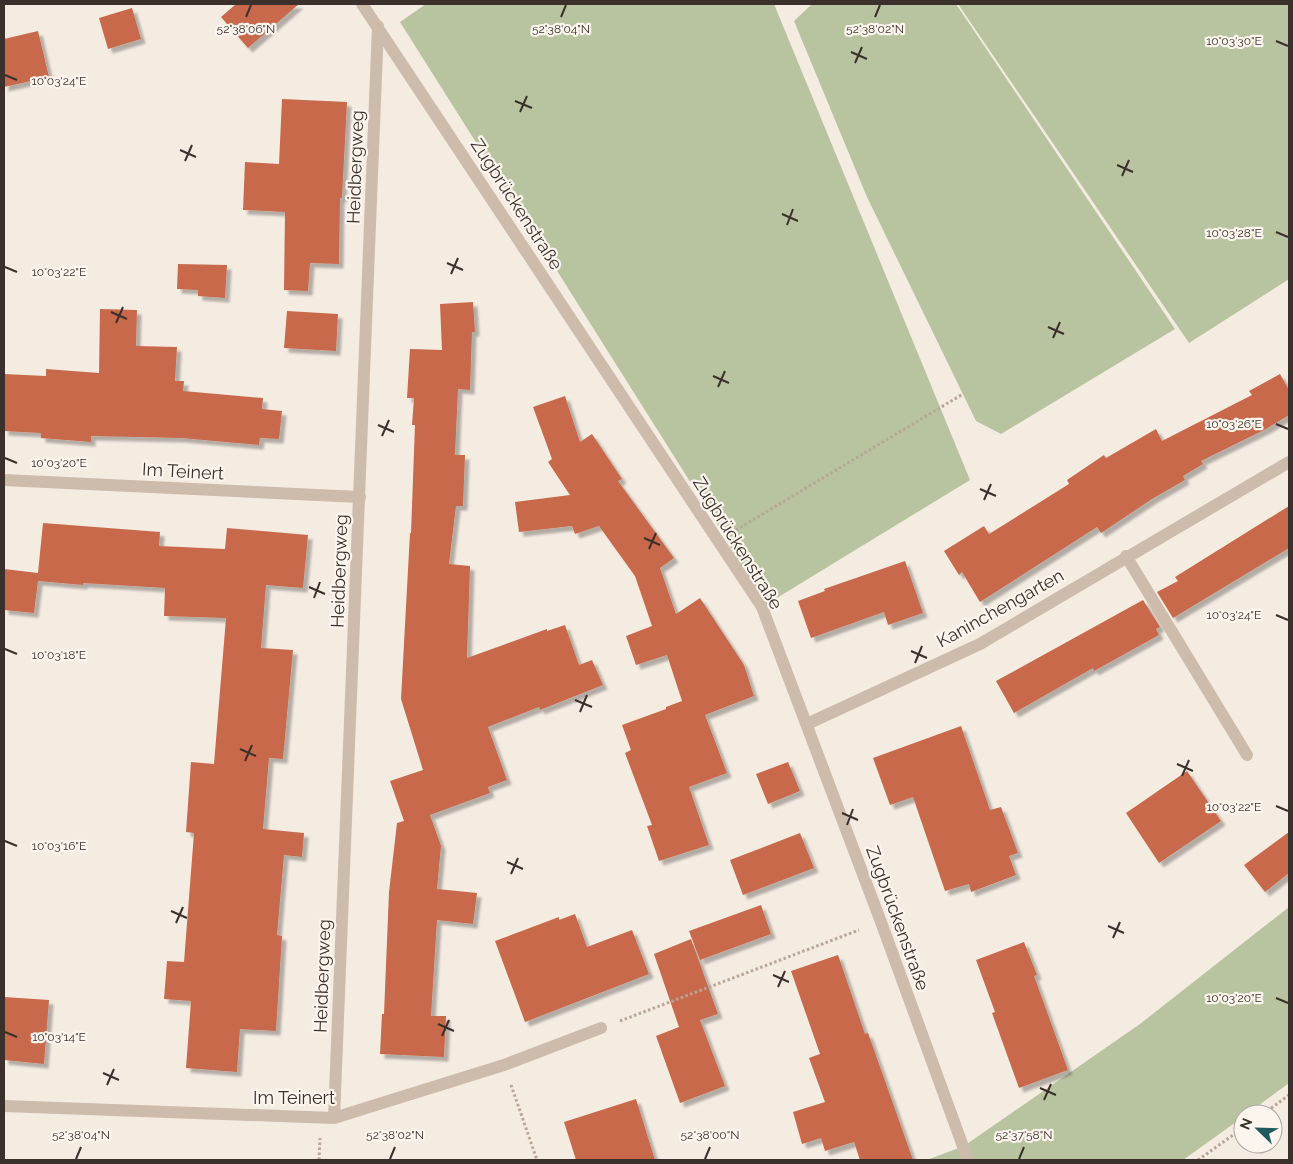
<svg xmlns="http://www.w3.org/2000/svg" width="1293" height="1164" font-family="Raleway,sans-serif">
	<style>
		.green { fill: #b8c4a0 }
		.building { fill: #c8694b; filter: url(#shadow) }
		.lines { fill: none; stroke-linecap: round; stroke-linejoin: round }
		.path { stroke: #b9a596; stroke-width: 3; stroke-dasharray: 2.5 2.5; stroke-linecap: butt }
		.minor { stroke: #cdbbac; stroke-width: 12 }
		.ticks { fill: none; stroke: #3b302b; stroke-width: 2 }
		.labels { text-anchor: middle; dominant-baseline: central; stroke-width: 4.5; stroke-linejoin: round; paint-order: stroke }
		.street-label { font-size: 18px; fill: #3b302b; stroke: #fbf5ee }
		.ticks-label { font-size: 12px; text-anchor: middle; fill: #3b302b; stroke: #fbf5ee; stroke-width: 4.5; stroke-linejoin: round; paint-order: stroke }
	</style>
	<defs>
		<filter id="shadow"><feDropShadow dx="4.5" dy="4.5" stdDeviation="1" flood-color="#0004"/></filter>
	</defs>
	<rect width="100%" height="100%" fill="#f4ebe1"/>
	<path class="green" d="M426 4H774L970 480 762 607 725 537 400 22Z
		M812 4H956L1175 329 1001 434 976 421 867 197 794 21Z
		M958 4H1289V279L1189 343Z
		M1289 907V1083L1247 1114H1243V1117L1183 1160H927L964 1146 1140 1024Z"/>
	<path class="building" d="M236 4H299L248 48 221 17Z
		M132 8 141 39 108 49 99 18Z
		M38 31 49 77 4 87V39Z
		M282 99 347 102 342 198H340L339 264 310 263 308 291 284 290 285 212 243 210 245 162 279 164Z
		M178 264 227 265 225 298 198 296V290L177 289Z
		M473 302 475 332H472L470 390 458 389 455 455H465L463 506H456L449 564 470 566 467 658 547 629V631L565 625 579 665 592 660 603 685 540 710 539 707 488 727 507 780 488 787 490 793 430 815 441 846 437 889 477 893 473 924 437 920 431 1016H446L444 1057 380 1054 382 1014H384L389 892 397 823 404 821 390 781 423 770 401 699 410 533H411L415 425H412L414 398H407L410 349 442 350 440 304Z
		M100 309 137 310 136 346 177 347 175 381H184L183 391 263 398 262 409 282 411 279 439 260 438 259 445 181 438 91 436V442L41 438V433L4 431V374L46 376V369L99 373Z
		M287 311 338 314 336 351 284 348Z
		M1280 374 1289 390V415L1266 429 1201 461 1203 464 1183 476 1185 480 1152 499 1101 533 1097 527 980 602 962 572 959 575 944 551 984 526 989 534 1069 484 1067 480 1104 455 1106 458 1156 429 1162 441 1252 395 1249 391Z
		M565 396 580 442 592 434 622 479 618 481 674 558 660 568 676 614 700 598 744 665 754 696 705 715 727 773 689 787 709 845 659 861 647 826 652 825 625 753 631 750 622 725 666 709V707L682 701 667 655 636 665 626 636 652 626 635 576 599 526 575 534 572 526 519 532 515 502 570 495 548 462 552 459 533 407Z
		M1289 506V548L1173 618 1157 592 1178 581 1175 577Z
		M43 523 160 532 159 546 225 549 227 528 308 535 303 588 266 585 261 648 293 650 283 759 269 758 263 829 304 833 302 857 284 855 277 935 282 936 276 1031 240 1029 237 1072 186 1068 191 1001 164 999 167 961 184 962 194 833 186 832 191 762 214 764 226 618 164 616 165 588 83 583V585L38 581 34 613 4 610V569L38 573Z
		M905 561 923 613 888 625 884 612 811 638 798 601 825 591 824 589Z
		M1143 600 1160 627 1156 629 1159 635 1094 671 1093 668 1014 713 996 681Z
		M961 726 990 810 1001 807 1018 853 1009 856 1016 875 971 892 969 884 945 891 913 797 890 805 873 758Z
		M788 762 800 791 768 804 756 774Z
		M1187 771 1221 821 1159 863 1126 813Z
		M1289 832V873L1265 892 1244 865Z
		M800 833 814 868 743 895 730 860Z
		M761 905 771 934 700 960 689 931Z
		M575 914 587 947 632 930 649 974 525 1022 495 941 559 917V920Z
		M691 939 718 1014 700 1020 725 1086 680 1103 656 1036 679 1027 654 954Z
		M1024 942 1037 975 1034 976 1068 1070 1019 1088 992 1013 995 1012 976 960Z
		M838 955 865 1034 868 1033 913 1160H860L854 1142 825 1151 821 1138 802 1144 793 1112 825 1102 809 1058 820 1054 791 971Z
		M4 997 49 1000 44 1064 4 1060Z
		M636 1099 655 1160H576L564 1122Z"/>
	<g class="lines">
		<path class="path" d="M736 530 963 394
			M620 1021 859 930
			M511 1085 537 1160
			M1263 1114 1289 1095
			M319 1160 320 1138
			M1198 1160 1243 1128"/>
		<path class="minor" d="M362 4 762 607 881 922 968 1160
			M4 480 360 497
			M1126 556 1247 755
			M807 724 980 644 1289 462
			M4 1106 334 1118 504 1065 601 1028
			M334 1118 378 26"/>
	</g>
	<path class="ticks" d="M246 17 251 5M561 17 566 5M875 17 880 5M1276 41 1288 46M851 52 867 59M855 63 862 47M5 75 17 80M515 101 532 108M520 112 527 96M180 150 196 157M185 161 192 145M1117 165 1133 172M1122 176 1129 160M782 214 798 221M787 225 793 209M1276 232 1288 237M447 263 463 270M5 267 17 272M451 274 458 258M111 312 127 319M116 323 123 307M1048 327 1064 334M1053 338 1060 322M713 376 729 383M718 387 725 371M1276 424 1288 429M378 425 394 432M382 436 389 420M5 458 17 463M980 489 996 496M984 500 991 484M644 538 660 545M649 549 656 533M309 587 325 594M314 598 320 582M1276 615 1288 620M5 649 17 654M911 651 927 658M915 663 922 646M575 700 592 707M580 712 587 695M240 749 256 756M245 761 252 745M1177 764 1193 771M1182 776 1189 760M1276 806 1288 811M842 813 858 820M847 825 853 809M5 841 17 846M507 862 523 869M511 874 518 858M171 911 187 918M176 923 183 907M1108 926 1124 933M1113 938 1120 922M773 975 789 982M778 987 785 971M1276 998 1288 1003M438 1024 454 1031M5 1032 17 1037M442 1036 449 1020M103 1073 119 1080M107 1085 114 1069M1040 1088 1056 1095M1044 1100 1051 1084M76 1159 81 1147M390 1159 395 1147M705 1159 710 1147M1019 1159 1024 1147"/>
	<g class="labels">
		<g class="street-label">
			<text transform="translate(355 167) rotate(-88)">Heidbergweg</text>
			<text transform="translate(517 204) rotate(57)">Zugbrückenstraße</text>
			<text transform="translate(183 471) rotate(3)">Im Teinert</text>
			<text transform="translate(738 543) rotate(58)">Zugbrückenstraße</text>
			<text transform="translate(339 571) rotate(-88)">Heidbergweg</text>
			<text transform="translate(1000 608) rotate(-29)">Kaninchengarten</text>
			<text transform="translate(898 918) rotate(70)">Zugbrückenstraße</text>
			<text transform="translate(322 976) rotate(-88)">Heidbergweg</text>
			<text x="294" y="1097">Im Teinert</text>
		</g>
	</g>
	<g class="ticks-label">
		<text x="246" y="33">52°38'06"N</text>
		<text x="561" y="33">52°38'04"N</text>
		<text x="875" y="33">52°38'02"N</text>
		<text x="1234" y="45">10°03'30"E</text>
		<text x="59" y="85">10°03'24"E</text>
		<text x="1234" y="237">10°03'28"E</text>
		<text x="59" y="276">10°03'22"E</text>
		<text x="1234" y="428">10°03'26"E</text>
		<text x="59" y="467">10°03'20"E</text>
		<text x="1234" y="619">10°03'24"E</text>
		<text x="59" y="659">10°03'18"E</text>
		<text x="1234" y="811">10°03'22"E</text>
		<text x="59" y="850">10°03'16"E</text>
		<text x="1234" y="1002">10°03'20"E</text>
		<text x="59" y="1041">10°03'14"E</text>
		<text x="81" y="1139">52°38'04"N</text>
		<text x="395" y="1139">52°38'02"N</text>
		<text x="710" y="1139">52°38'00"N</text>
		<text x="1024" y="1139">52°37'58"N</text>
	</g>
	<rect width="1293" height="1164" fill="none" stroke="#3b302b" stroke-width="10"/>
	<g transform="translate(1258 1129) rotate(293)"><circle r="24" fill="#fbf5ee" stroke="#aea6a0"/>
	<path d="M0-4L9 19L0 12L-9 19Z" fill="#1f5a5e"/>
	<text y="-8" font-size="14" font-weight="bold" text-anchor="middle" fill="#3b302b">N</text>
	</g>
</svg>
